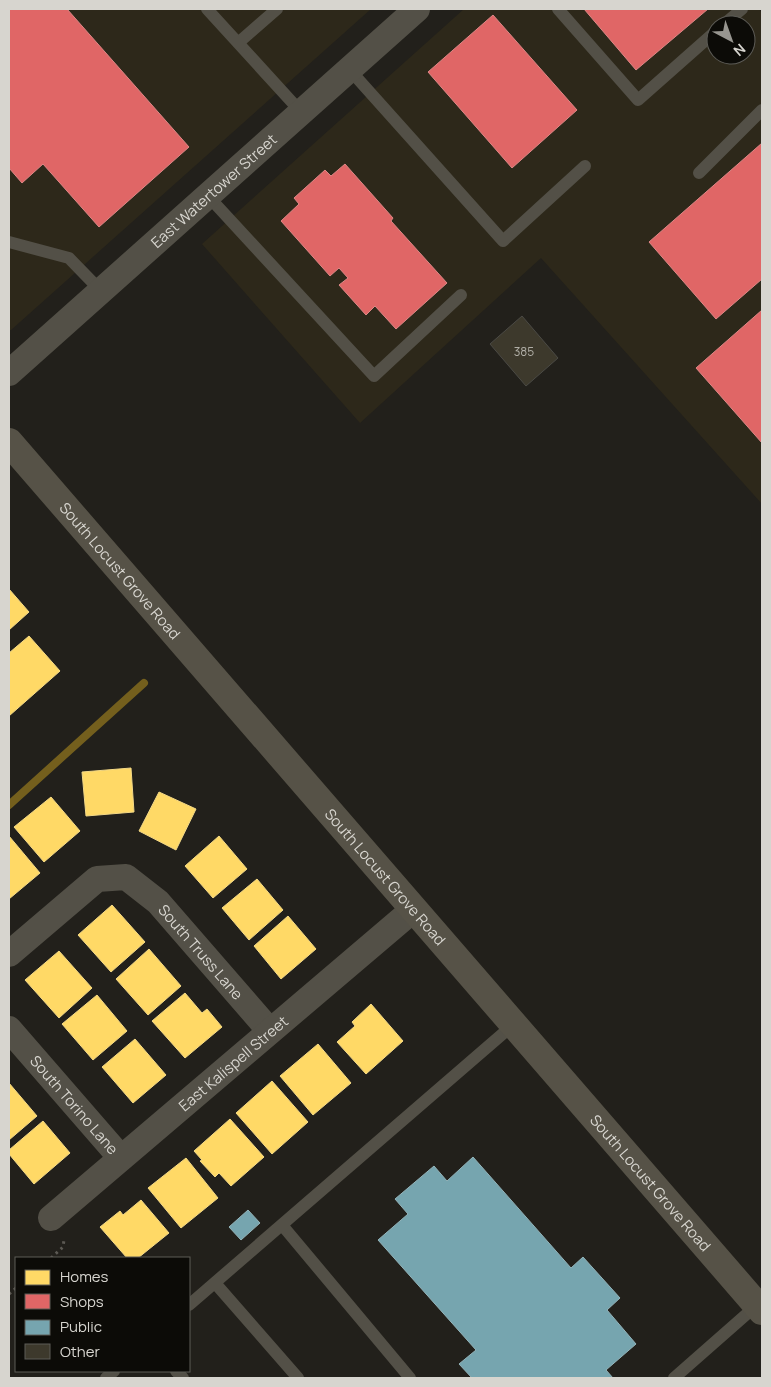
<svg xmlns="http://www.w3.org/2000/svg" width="771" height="1387" font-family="Manrope,sans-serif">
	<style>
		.built { fill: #2d281a; fill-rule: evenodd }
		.homes { fill: #ffd966; stroke: #f3d886 }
		.shops { fill: #e06666; stroke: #dd8786 }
		.public { fill: #76a5af; stroke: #93b3b9 }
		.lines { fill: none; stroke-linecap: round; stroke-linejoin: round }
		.stream { stroke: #745f1d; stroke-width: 8 }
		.building { fill: #3d392c; stroke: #4b4a45 }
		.path { stroke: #5c5953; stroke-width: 3; stroke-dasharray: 2.5 4; stroke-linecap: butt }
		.service { stroke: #535047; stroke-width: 12 }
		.minor { stroke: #535047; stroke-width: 26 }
		.secondary { stroke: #565247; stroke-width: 28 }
		.labels { text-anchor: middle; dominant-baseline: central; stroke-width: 5; stroke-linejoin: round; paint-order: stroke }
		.number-label { font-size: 12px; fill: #b0aea6 }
		.street-label { font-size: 15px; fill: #d7d5cf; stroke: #0c0b07 }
	</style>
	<rect width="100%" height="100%" fill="#22201b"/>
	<path class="built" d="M9 9H371L11 330H9Z
		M464 9H759L762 13V504L541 258 360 423 202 244ZM716 25H746V55H716Z"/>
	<path class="homes" d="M9 589 29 612 9 630Z
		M29 636 60 671 9 716V653Z
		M131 768 134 812 86 816 82 772Z
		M159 792 196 809 176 850 139 831Z
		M51 797 80 831 44 862 14 827Z
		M9 836 40 873 9 899Z
		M219 836 247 869 213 898 185 866Z
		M257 879 283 910 249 940 222 908Z
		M112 905 145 942 111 972 78 935Z
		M288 916 316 949 281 979 254 946Z
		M149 949 181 986 148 1015 116 979Z
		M59 951 92 988 59 1018 25 980Z
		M185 993 202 1013 207 1009 222 1027 185 1058 152 1021Z
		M97 995 127 1031 93 1060 62 1024Z
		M371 1004 403 1041 366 1074 337 1042 355 1026 352 1022Z
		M135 1039 166 1075 133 1103 102 1067Z
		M318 1044 351 1083 313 1115 280 1076Z
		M272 1081 308 1122 272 1154 236 1113Z
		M9 1083 37 1116 9 1140Z
		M230 1119 264 1157 231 1186 219 1173 215 1177 200 1161 202 1160 194 1151Z
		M43 1121 70 1153 34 1184 9 1154V1150Z
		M186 1158 218 1198 181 1228 148 1188Z
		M141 1200 169 1233 138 1258H127L100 1227 120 1211 123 1215Z"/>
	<path class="shops" d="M9 9H67L189 147 99 227 43 164 22 183 9 168Z
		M584 9H708L636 70Z
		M493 15 577 110 512 168 428 72Z
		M762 143V279L716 319 649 242Z
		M345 164 393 218 391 221 447 283 396 329 375 306 366 315 339 285 348 278 339 268 330 276 281 221 299 204 294 198 325 170 331 176Z
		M762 310V443L696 368Z"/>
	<path class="public" d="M473 1157 571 1268 583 1257 620 1298 607 1310 636 1344 606 1370 613 1378H472L459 1364 476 1350 378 1240 408 1214 395 1199 434 1166 447 1181Z
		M248 1210 260 1223 241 1240 229 1227Z"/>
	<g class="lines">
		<path class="stream" d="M9 805 144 683"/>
	</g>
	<path class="building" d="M522 316 558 358 526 386 490 344Z"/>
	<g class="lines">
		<path class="path" d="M51 1258 63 1247 64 1240
			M9 1294 16 1288"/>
		<path class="service" d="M207 9 301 112
			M558 9 638 100 716 31
			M723 25 742 9
			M238 43 277 9
			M349 69 503 241 585 166
			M699 173 762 110
			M208 196 374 376 461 295
			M9 242 69 258 101 291
			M282 1225 410 1378
			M215 1283 298 1378
			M189 1305 514 1024
			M176 1371 183 1378
			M106 1378 114 1371
			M674 1378 757 1305"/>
		<g class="minor">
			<path id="s1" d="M9 373 417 9"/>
			<path id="s2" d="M9 954 97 879 126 877 158 902 270 1031"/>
			<path id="s3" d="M9 1029 121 1158"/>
			<path id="s4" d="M51 1218 414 909"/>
		</g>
		<path class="secondary" id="s5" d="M9 442 762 1311"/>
	</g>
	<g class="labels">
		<g class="number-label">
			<text x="524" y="351">385</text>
		</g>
		<g class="street-label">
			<text stroke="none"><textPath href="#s1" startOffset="274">East Watertower Street</textPath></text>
			<text stroke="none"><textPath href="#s5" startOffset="170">South Locust Grove Road</textPath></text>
			<text stroke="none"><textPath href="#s5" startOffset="575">South Locust Grove Road</textPath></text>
			<text stroke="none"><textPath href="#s2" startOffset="251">South Truss Lane</textPath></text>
			<text stroke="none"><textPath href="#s4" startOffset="239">East Kalispell Street</textPath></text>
			<text stroke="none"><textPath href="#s3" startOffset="100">South Torino Lane</textPath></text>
			<text stroke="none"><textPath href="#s5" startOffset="980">South Locust Grove Road</textPath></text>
		</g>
	</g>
	<rect width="771" height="1387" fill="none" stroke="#d7d5cf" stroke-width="20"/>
	<rect x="15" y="1257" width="175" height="115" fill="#0c0b07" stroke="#5d5c57"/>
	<rect x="25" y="1270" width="25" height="15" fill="#ffd966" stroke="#5d5c57"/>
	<text x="60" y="1282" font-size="15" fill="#d7d5cf">Homes</text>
	<rect x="25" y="1294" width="25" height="15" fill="#e06666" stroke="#5d5c57"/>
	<text x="60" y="1307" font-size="15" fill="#d7d5cf">Shops</text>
	<rect x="25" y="1320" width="25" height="15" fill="#76a5af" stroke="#5d5c57"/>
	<text x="60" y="1332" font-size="15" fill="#d7d5cf">Public</text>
	<rect x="25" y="1344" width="25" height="15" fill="#3d392c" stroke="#5d5c57"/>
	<text x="60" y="1357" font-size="15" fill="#d7d5cf">Other</text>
	<g transform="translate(731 40) rotate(139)"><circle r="24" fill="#0c0b07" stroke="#5d5c57"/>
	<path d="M0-4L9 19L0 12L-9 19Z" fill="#989690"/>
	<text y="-8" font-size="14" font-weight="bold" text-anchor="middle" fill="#d7d5cf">N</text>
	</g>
</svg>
